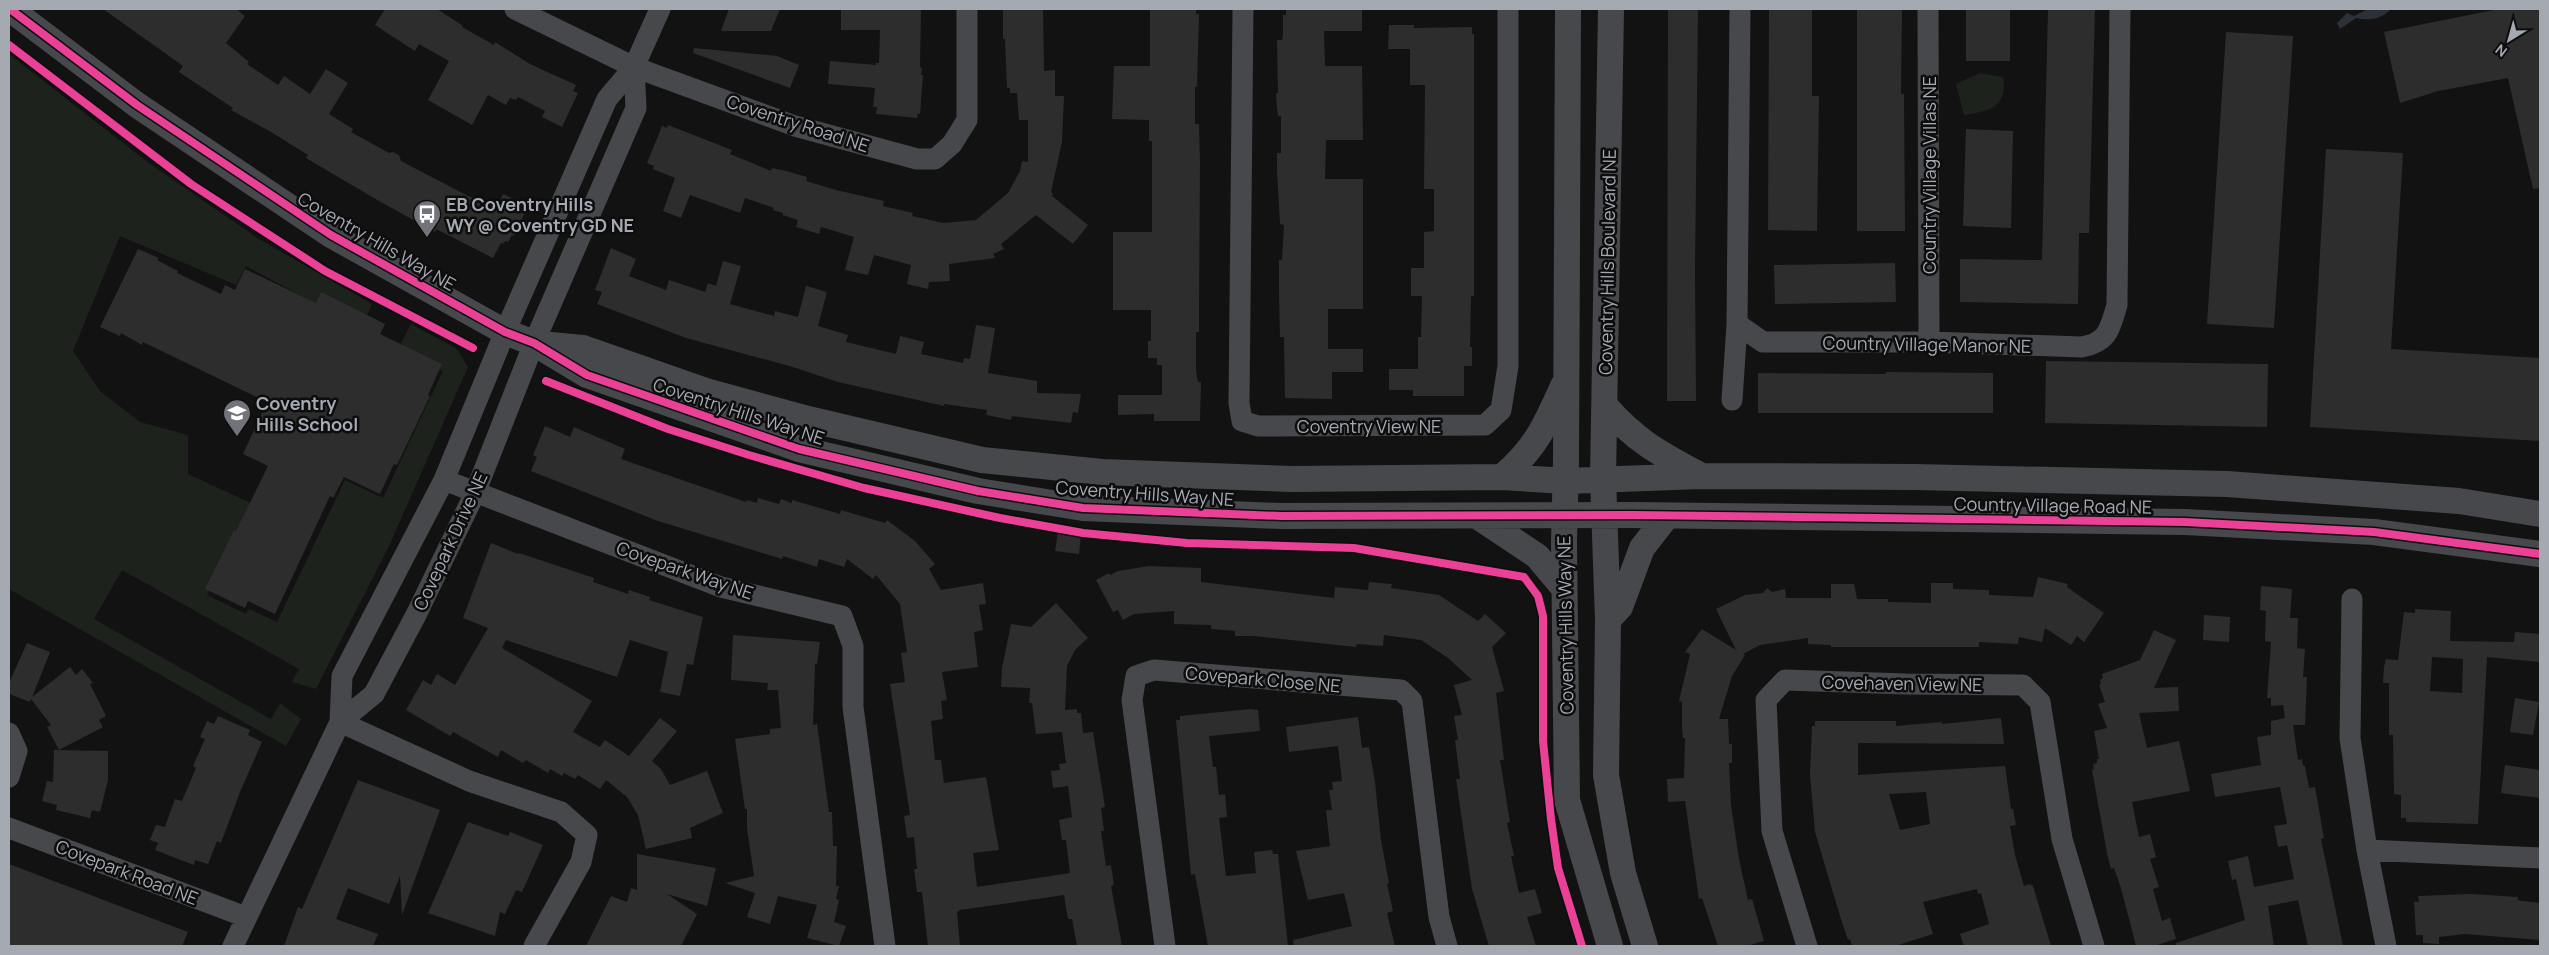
<svg xmlns="http://www.w3.org/2000/svg" width="2549" height="955" font-family="Manrope,sans-serif">
	<style>
		.green { fill: #1d221d }
		.water { fill: #2b3136 }
		.building { fill: #2d2d2e; fill-rule: evenodd }
		.lines { fill: none; stroke-linecap: round; stroke-linejoin: round }
		.minor { stroke: #47484b; stroke-width: 21 }
		.tertiary { stroke: #47484b; stroke-width: 26 }
		.cycleway-casing { stroke: #0d0d0e; stroke-width: 11 }
		.cycleway { stroke: #ea4096; stroke-width: 8 }
		.labels { text-anchor: middle; dominant-baseline: central; stroke-width: 5; stroke-linejoin: round; paint-order: stroke }
		.street-label { font-size: 18px; fill: #a5a9b2; stroke: #0d0d0e }
		.poi-label { font-size: 18px; font-weight: bold; fill: #a5a9b2; stroke: #0d0d0e; text-anchor: start }
	</style>
	<rect width="100%" height="100%" fill="#121213"/>
	<path class="green" d="M9 54 150 164 259 239 372 304 366 318 319 296 316 304 246 266 236 285 120 236 73 351 100 391 140 422 188 435V474L251 503 207 595 246 614 249 609 277 622 345 480 383 498 443 371 398 349 411 324 457 349 468 367 389 546 316 689 292 682 299 669 122 570 94 619 271 719 280 703 301 719 286 746 9 589Z
		M1980 73 2003 77C2009 106 1989 112 1964 115L1956 84Z"/>
	<path class="water" d="M2368 9H2391C2381 19 2370 21 2356 18L2340 29 2337 23 2347 13 2354 16Z"/>
	<path class="building" d="M103 9H236L245 16 226 43 249 62 247 64 278 85 284 76 310 94 326 69 348 83 329 114 353 129 351 132 389 153 393 152 399 155 401 161 468 196 497 207 503 194 528 206 514 236 512 235 508 242 505 241 503 244 501 243 493 258 436 229 435 232 379 201 306 158 308 155 271 132 231 110 233 108 179 72 183 66Z
		M385 9H437L463 26 462 27 494 45 495 42 530 64 576 85 573 91 578 93 562 127 542 117 545 111 518 97 516 100 510 98 506 105 488 95 472 125 428 100 449 61 419 44 415 51 375 25Z
		M729 9H780L771 31H721Z
		M841 9H921L920 67 922 68 921 75H923L920 114 918 113 917 118 876 114 877 107H873L875 88 828 84 830 61 876 65V63H879L880 30H841Z
		M1003 9H1043L1044 71 1055 70V96H1064L1062 142 1051 192 1053 194 1052 196 1088 225 1073 244 1036 215 1001 244 1004 249 993 254 995 258 949 264 950 281 929 282 928 289 907 284 911 265 874 255 868 275 845 270 854 237 821 227 819 234 796 227 798 220 783 215V213L773 210 774 208 745 198 740 213 690 195 681 218 663 211 675 178 653 169 654 166 647 163 662 126 667 128 668 125 732 150 730 154 771 171 772 168 786 171 807 177 806 181 836 190 884 201 883 206 913 213 912 216 943 223 976 220 1008 193 1020 171 1022 161 1028 162V120H1019L1017 93H1010V88H1007L1005 39H1003Z
		M1150 9H1196V14H1199L1197 87H1195V124H1199L1200 164 1199 310V332H1196V371L1198 382H1201L1200 421H1154V414L1118 415V395H1162V365H1157V358H1148V341H1151V310H1113V232H1152V141H1149V120L1112 119 1114 66H1150Z
		M1286 9 1362 10V31H1324L1325 66H1362L1363 140H1326L1325 179H1363V309H1328V349H1363V372H1332V399L1285 398 1284 337H1280L1279 294V260H1282L1284 225 1280 224 1277 172V153H1281V116H1278L1277 109 1276 93H1278L1277 40H1282L1283 36V15H1286Z
		M1668 9H1698L1695 270 1696 401H1667Z
		M1769 9H1812V96H1819L1817 231 1768 230Z
		M1857 9H1902L1901 94H1904L1905 231H1857Z
		M1966 9H2010V61H1966Z
		M2048 9H2095L2089 233H2079L2078 304 1960 302V259L2042 260Z
		M2499 9H2540V188L2533 189 2508 78 2438 91 2400 103 2384 32Z
		M1389 25H1414V28L1472 27V34H1474V296H1471L1470 347H1472V366H1464V396H1413V390H1389V369H1418V337H1421L1422 296H1411V268H1424V232L1434 231V189H1424L1425 85H1410V49H1388Z
		M2226 32 2293 36 2274 328 2207 324Z
		M694 48 777 56 799 65 790 88 693 53Z
		M1966 129 2013 131 2011 228 1963 226Z
		M2326 149 2403 153 2391 349 2540 358V441L2310 427Z
		M611 248 636 259 629 276 666 290 669 280 705 292 708 283 716 286 723 261 741 266 730 304 774 316 775 311 798 317 806 286 827 292 818 326 848 335 846 342 896 354 900 336 924 342 921 354 963 363 964 358 970 359 976 325 995 328 988 373 1037 381V393L1081 394 1078 413 1073 412 1071 423 1012 416 1011 420 986 415 987 410 944 404V406L838 382 793 367 686 338 597 304 602 292 595 290Z
		M138 249 159 258 157 260 178 271 177 273 221 294 225 285 235 290 245 269 316 303 321 292 385 324 380 334 442 364 428 395 430 396 397 465 394 464 380 494 344 477 333 498 330 496 275 614 248 601 245 608 205 589 234 530 236 531 268 466 243 454 267 402 143 342 142 345 121 333 120 336 100 327Z
		M1895 263 1896 302 1775 304 1774 265Z
		M2046 361 2268 364 2267 427 2045 423Z
		M1886 372 1993 373V413H1758V373L1886 374Z
		M545 426 570 437 574 427 625 449 621 459 746 502 747 500 757 503 758 498 779 504 781 499 792 503V500L840 514 841 510 885 523 887 520 915 541 935 564 929 569 941 590 983 583 986 604 979 605 983 630 974 632 978 667 942 672 947 700 941 701 943 719 931 721 935 760H941L944 783 986 777 999 850 973 853 977 887 1070 873 1066 840H1062L1059 820 1072 817 1068 786 1053 788 1051 771 1060 770 1059 764 1066 763 1062 732 1036 734 1032 703H1029L1030 688 1001 687 1002 668 1011 624 1031 627 1056 603 1088 638 1075 650 1067 666 1065 710 1077 709V713H1081L1083 733 1093 732 1105 807 1101 808 1104 831H1101L1106 866 1111 865 1114 885 1111 886 1122 946H1077L1072 919H1068L1064 895 960 910 957 912 960 946H928L922 892H917L914 869H917L914 837 907 838 904 816 910 815 890 684 905 682 901 653 907 652 900 604 876 575 873 579 847 559 844 567 819 559 817 567 783 556 782 559 658 521 531 471 537 457 533 455Z
		M1058 532 1081 535 1079 554 1055 551Z
		M491 543 518 554 519 553 594 578 593 582 628 594 629 590 650 597 649 600 703 617 693 665 687 664 680 696 660 692 668 652 630 640 617 677 506 640 502 648 592 701 573 732 600 747 605 740 629 756 660 718 677 731 652 761 661 769 670 785 707 771 723 813 690 828 692 838 646 849 638 815 627 797 606 780 600 789 578 775 575 779 564 773 562 776 550 769 548 773 526 760 523 763 501 750 498 757 453 732 450 736 406 710 423 680 431 685 437 674 455 685 488 628 463 618Z
		M1149 566 1201 568V582L1334 598 1335 587 1368 590 1369 582 1392 584 1391 588 1439 595 1478 621 1485 614 1506 633 1492 647 1504 691 1496 693 1504 760H1500L1510 822 1507 823 1514 856H1511L1519 893 1535 889 1542 913 1527 917 1536 946H1489L1472 889 1456 779H1460L1455 740H1458L1454 716 1462 715 1454 685 1472 680 1448 658 1421 640 1384 635 1383 646 1357 644 1356 647 1254 636H1235V631L1211 629V625L1174 624V611L1134 614 1123 620 1118 610 1113 612 1096 580 1109 573 1110 575 1118 571Z
		M2038 577 2068 584 2067 587 2104 613 2084 642 2077 636 2071 645 2045 628 2042 642 2019 637 2018 644 1979 642V647H1831V645L1808 644V638L1760 645 1743 654 1745 655 1732 676 1719 719H1728L1729 744H1732V763H1729L1731 805 1739 859 1748 900 1752 899 1764 941 1747 946H1718L1702 898 1699 899 1685 801 1668 802 1667 779 1684 778 1685 738H1683L1682 728V702L1679 701 1690 654 1685 652 1702 629 1736 650 1716 609 1745 595 1763 593 1767 588 1772 592 1785 589 1786 598H1831V584H1854L1857 599H1888V602L1931 603V583H1953V589L1989 590V595L2033 597Z
		M2261 586 2292 589 2290 618H2298L2297 648 2305 649 2303 677H2307L2305 725H2293L2298 760 2302 759 2303 766H2305L2309 788 2315 787 2324 838 2321 839 2343 946H2308L2298 900 2268 906 2274 946H2176V943L2245 920 2236 879 2232 880 2228 861 2248 856 2254 887 2294 879 2287 845 2278 847 2274 826 2287 824 2280 787 2215 797 2211 774 2261 765 2257 737 2271 735V721L2285 718 2283 705 2271 706V698H2267L2271 642 2265 641 2266 611 2260 610Z
		M2415 609 2451 611 2450 641 2514 642 2515 632 2540 634V662L2487 657 2478 824 2406 822V818H2401V795L2394 794 2393 735H2389V683H2383L2384 667 2386 659 2398 660 2404 612 2415 613ZM2432 657 2463 659 2462 693 2430 691Z
		M2204 615 2230 617 2229 642 2203 640Z
		M2154 630 2176 640 2154 688 2178 687 2179 711 2139 713 2147 748 2179 741 2190 791 2132 802 2139 837 2150 834 2156 857 2150 859 2159 887 2153 889 2162 921 2170 918 2176 939 2154 946H2136L2121 888 2114 868 2111 869 2107 853 2092 770 2094 769 2093 764 2097 763V759H2099L2094 731 2107 728 2098 704 2105 702 2099 685 2101 684 2100 680 2103 678 2102 674 2140 660Z
		M733 635 820 642 817 664H815L813 725 817 724 829 812H832L833 846H837L836 886H839L836 899 839 900 834 922 846 926 839 946 807 938 817 905 778 896 770 924 747 917 755 893 725 883 754 876 747 829V809H745L735 739 770 734V729L781 728 778 690H767L768 683 731 680Z
		M27 643 50 652 32 697 70 667 76 675 82 669 93 683 90 684 106 716 99 720 103 727 59 750 47 727 51 725 31 699 30 702 9 694V683Z
		M2515 698 2539 702 2533 735 2510 732Z
		M1251 709 1258 710 1260 731 1209 736 1213 767H1216L1219 795 1225 794 1227 817 1219 818 1226 876 1256 873 1254 852 1272 850 1273 854H1278L1288 946H1208L1195 874 1191 875 1176 720H1180V716Z
		M218 716 250 730 248 735 262 742 240 792 221 843 217 841 208 864 195 860 194 865 155 850 158 843 150 840 156 825 165 827 175 799 182 801 196 768 193 766 205 739 200 737 207 721 214 724Z
		M1358 717 1362 748 1369 747 1375 782 1381 840 1389 883 1387 884 1393 911 1387 913 1395 946H1294L1293 940 1352 926 1344 893 1308 900 1296 851 1330 846 1326 810H1332L1329 790H1333L1332 782 1342 781 1338 746 1289 752 1286 727Z
		M2001 718 2004 744 1858 743V775L2005 766 2011 809H2013L2016 825 2010 826 2015 855 2024 886 2030 884 2033 886 2051 946H1964L1960 934 1989 924 1981 893 1978 894 1977 889 1923 902 1933 934 1895 946H1852L1850 939 1848 940 1840 916 1815 832 1810 775 1812 726H1815V721H1896V726L1942 722V724ZM1926 792 1930 824 1900 830 1889 794Z
		M54 750 108 751V780L100 812 92 810 90 818 56 810 57 805 42 801 47 781 53 782Z
		M2505 765 2540 770V798L2501 793Z
		M358 780 440 810 402 915 400 876 389 904 348 888 336 919 378 934 373 946H284L298 907 302 909Z
		M468 822 508 836 510 832 543 845 522 892 516 890 505 914 500 912 495 936 428 913Z
		M637 854 716 868 707 906 667 894 697 914 681 946H586L611 896 627 902 631 888 637 890Z
		M9 864 188 932 182 946H9Z
		M2471 894 2518 897V900L2522 901 2540 903V940L2465 934 2439 937V944L2423 943V935H2416L2414 902H2419L2418 896Z"/>
	<g class="lines">
		<path class="minor" d="M515 9 634 67 795 126 917 159H935L952 144 967 120V9
			M1243 9 1239 403 1242 421 1258 426 1485 425 1501 410 1508 366V9
			M1740 9 1737 324 1763 342H1929L2082 347C2109 342 2110 328 2117 305L2120 9
			M1928 9 1929 342
			M1732 400 1737 324
			M444 480 721 587 842 616 853 646V707L885 946
			M2352 599 2350 738 2367 850 2386 946
			M340 722 374 694 417 613 475 493 534 343 636 108 634 67
			M340 722 469 781 561 812 587 835 581 862 534 946
			M9 733 17 751 9 777
			M9 828 246 917
			M2367 850 2540 858
			M233 946 340 722 342 676 444 480 505 332 607 99 634 67 660 9
			M1165 946 1132 700 1136 676 1154 670 1401 690 1412 701 1439 917 1447 946
			M1807 946 1772 831 1766 700 1785 680 1906 684 2023 685 2040 702 2062 839 2094 946"/>
		<path class="tertiary" d="M10 9 137 105 331 235 505 332 534 343 587 375 799 449 978 491 1083 508 1281 516 1633 515 2185 522 2374 532 2540 554
			M1568 9 1566 460 1564 542 1567 800 1610 946
			M1611 9 1603 478 1608 620 1606 775 1623 873 1645 946
			M540 344 583 348 706 391 808 419 982 460 1102 472 1292 479 1502 477 1566 481 1701 476 1915 477 2227 484 2459 501 2540 514
			M1605 406C1637 442 1659 453 1700 475
			M1502 477C1536 448 1545 426 1563 386
			M1477 516 1537 556 1564 588
			M1608 620 1620 607 1642 548 1667 516"/>
		<g class="cycleway-casing">
			<path id="cycleway" d="M10 9 137 105 331 235 505 332 534 343 587 375 799 449 978 491 1083 508 1281 516 1633 515 2185 522 2374 532 2540 554
				M9 45 191 184 325 271 473 348
				M546 381 668 429 749 455 864 488 1000 518 1083 533 1187 543 1354 548 1524 577 1538 596 1543 616V741L1551 819 1558 868 1582 946"/>
		</g>
		<use href="#cycleway" class="cycleway"/>
	</g>
	<defs>
		<g id="bus-pin" transform="scale(1.4375)"><path d="M0 17L-7.5 6A9.5 9.5 0 1 1 7.5 6Z" fill="#72747a" stroke="#0d0d0e"/><path d="M-5-6H5V4H4V6H2V4H-2V6H-4V4H-5ZM-3.5-4V0h7V-4ZM-3.5 1.2v1.5H-2V1.2ZM2 1.2v1.5H3.5V1.2Z" fill="#fff"/></g>
		<g id="school-pin" transform="scale(1.4375)"><path d="M0 17L-7.5 6A9.5 9.5 0 1 1 7.5 6Z" fill="#72747a" stroke="#0d0d0e"/><path d="M0-5L7-2L0 1L-7-2ZM-4 1L0 2.5L4 1V4Q0 6-4 4Z" fill="#fff"/></g>
	</defs>
	<g fill-rule="evenodd">
		<use href="#bus-pin" x="427" y="214"/>
		<use href="#school-pin" x="237" y="413"/>
	</g>
	<g class="labels">
		<g class="street-label">
			<text transform="translate(798 123) rotate(18)">Coventry Road NE</text>
			<text transform="translate(1929 175) rotate(-90)">Country Village Villas NE</text>
			<text transform="translate(377 241) rotate(30)">Coventry Hills Way NE</text>
			<text transform="translate(1607 262) rotate(-89)">Coventry Hills Boulevard NE</text>
			<text transform="translate(1927 344) rotate(1)">Country Village Manor NE</text>
			<text transform="translate(739 411) rotate(18)">Coventry Hills Way NE</text>
			<text x="1369" y="426">Coventry View NE</text>
			<text transform="translate(1145 493) rotate(4)">Coventry Hills Way NE</text>
			<text transform="translate(2053 505) rotate(1)">Country Village Road NE</text>
			<text transform="translate(450 541) rotate(-65)">Covepark Drive NE</text>
			<text transform="translate(685 570) rotate(19)">Covepark Way NE</text>
			<text transform="translate(1565 625) rotate(-91)">Coventry Hills Way NE</text>
			<text transform="translate(1263 679) rotate(5)">Covepark Close NE</text>
			<text transform="translate(1902 683) rotate(1)">Covehaven View NE</text>
			<text transform="translate(127 872) rotate(21)">Covepark Road NE</text>
		</g>
		<g class="poi-label">
			<text x="446" y="204">EB Coventry Hills<tspan x="446" dy="21">WY @ Coventry GD NE</tspan></text>
			<text x="256" y="403">Coventry<tspan x="256" dy="21">Hills School</tspan></text>
		</g>
	</g>
	<rect width="2549" height="955" fill="none" stroke="#a5a9b2" stroke-width="20"/>
	<g transform="translate(2509 40) rotate(217)" stroke="#0d0d0e" stroke-width="4" paint-order="stroke">
	<path d="M0-4L9 19L0 12L-9 19Z" fill="#a5a9b2"/>
	<text y="-8" font-size="14" font-weight="bold" text-anchor="middle" fill="#a5a9b2">N</text>
	</g>
</svg>
